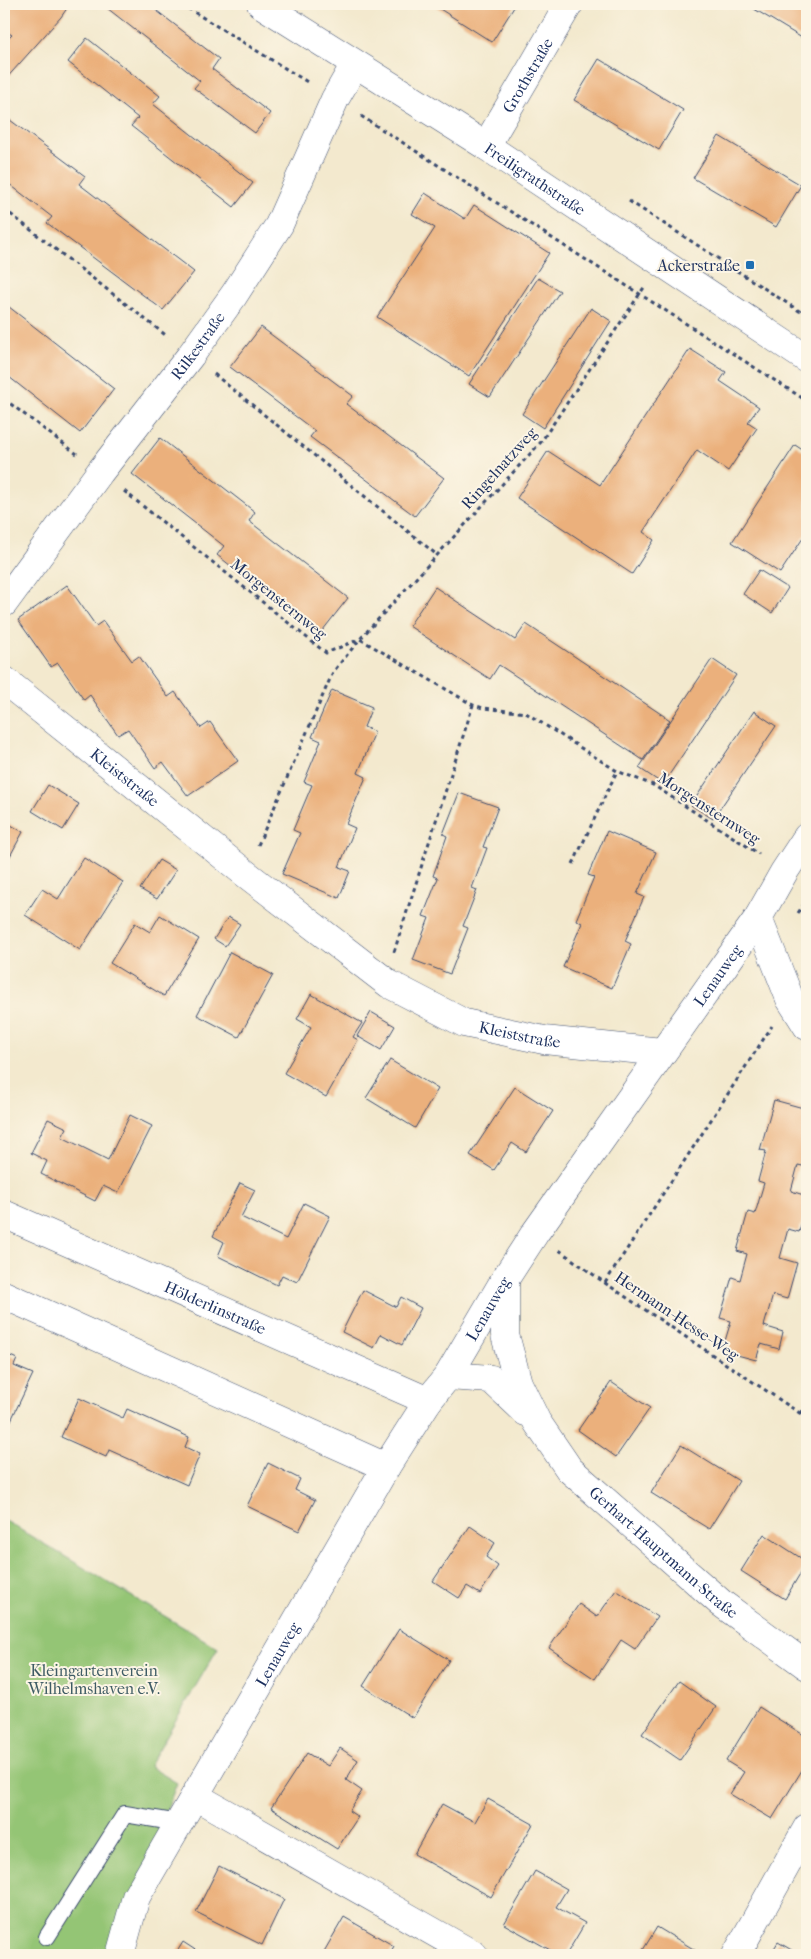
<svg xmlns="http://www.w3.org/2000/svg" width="811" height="1959" font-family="'IM FELL French Canon',serif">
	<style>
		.green { fill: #94c575; stroke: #587a6a }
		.building { fill: #ebb07b }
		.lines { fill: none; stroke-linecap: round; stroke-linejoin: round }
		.lane-casing { stroke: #3b4b6f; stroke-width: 18 }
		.street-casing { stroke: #3b4b6f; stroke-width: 29 }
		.secondary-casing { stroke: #3b4b6f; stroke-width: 29 }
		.path { stroke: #3b4b6f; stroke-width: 3; stroke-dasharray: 4 4; stroke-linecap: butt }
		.lane { stroke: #fff; stroke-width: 16 }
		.street { stroke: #fff; stroke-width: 28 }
		.secondary { stroke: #fff; stroke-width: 28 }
		.poi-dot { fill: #1f6fb2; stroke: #fcf5e5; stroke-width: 2 }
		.labels { text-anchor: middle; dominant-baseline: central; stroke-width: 4; stroke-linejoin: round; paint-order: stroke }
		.street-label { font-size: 16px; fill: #1b2f5e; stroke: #fcf5e5 }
		.poi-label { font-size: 16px; fill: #1b2f5e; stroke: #fcf5e5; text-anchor: end }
		.park-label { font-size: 16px; fill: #3f5c65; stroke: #fcf5e5 }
	</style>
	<rect width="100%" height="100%" fill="#fcf5e5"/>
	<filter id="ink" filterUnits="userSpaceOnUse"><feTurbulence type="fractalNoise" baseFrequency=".02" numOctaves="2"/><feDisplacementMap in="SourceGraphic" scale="10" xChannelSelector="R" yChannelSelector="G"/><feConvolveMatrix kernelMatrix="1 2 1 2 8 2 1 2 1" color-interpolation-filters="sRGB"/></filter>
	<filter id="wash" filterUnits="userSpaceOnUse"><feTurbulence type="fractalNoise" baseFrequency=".0096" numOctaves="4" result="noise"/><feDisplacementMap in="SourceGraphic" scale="20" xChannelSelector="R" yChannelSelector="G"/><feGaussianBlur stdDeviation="1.12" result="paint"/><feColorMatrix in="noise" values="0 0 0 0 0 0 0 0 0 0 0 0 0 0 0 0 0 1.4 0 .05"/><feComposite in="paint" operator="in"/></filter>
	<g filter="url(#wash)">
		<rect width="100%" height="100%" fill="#f3e9ce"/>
		<path class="green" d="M4 1520 218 1648 149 1766 177 1783 111 1955H4Z"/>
		<g id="blocks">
			<path class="building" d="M8 4H70L61 17 4 81V43L12 35 4 30V12Z
				M110 4H148L219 59 212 69 270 113 255 133 194 88 200 81 107 8Z
				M432 4H516L492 42Z
				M746 4H807V41Z
				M87 38 160 96 153 104 253 183 234 207 131 126 138 118 68 62Z
				M599 59 683 110 659 150 574 100Z
				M10 120 85 176 79 184 194 272 163 310 47 223 52 217 4 180V128Z
				M719 136 801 185 776 227 693 178Z
				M425 193 465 219 474 205 549 253 469 376 377 317 435 228 412 214Z
				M538 278 560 291 490 397 469 384Z
				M4 303 114 389 80 433 4 373Z
				M591 308 611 321 543 428 522 414Z
				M261 327 353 396 346 404 444 478 415 516 310 437 315 431 230 367Z
				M690 349 726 372 720 381 759 407 748 422 757 428 728 471 697 450 643 532 654 540 632 574 517 498 548 451 600 485Z
				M160 438 255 512 249 521 348 598 319 635 217 555 224 546 132 474Z
				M795 445 807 453V532L780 573 732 542Z
				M759 570 788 588 772 613 743 594Z
				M67 585 96 626 103 621 132 661 139 656 168 697 175 692 201 728 210 722 238 761 188 796 163 762 155 768 128 729 118 735 90 695 84 700 58 663 51 667 18 620Z
				M435 587 515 640 526 624 670 720 643 760 499 665 490 679 409 626Z
				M712 659 736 675 663 784 639 768Z
				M332 690 372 707 364 727 375 732 358 773 366 777 346 824 355 828 339 867 350 871 339 898 282 874 300 833 293 830 312 785 304 782 321 741 312 737Z
				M754 711 776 726 713 819 691 805Z
				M48 785 79 804 63 830 32 811Z
				M459 793 498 807 483 847 487 848 472 888 477 890 463 926 468 928 450 974 413 960 429 918 423 916 438 878 433 876 447 836 443 834Z
				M4 821 23 832 4 867Z
				M607 831 656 852 637 894 644 897 625 941 631 944 612 988 563 967 582 923 576 920 594 877 588 875Z
				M84 858 123 882 80 950 25 915 42 889 58 899Z
				M159 860 176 870 157 899 140 889Z
				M160 915 199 939 164 996 110 963 135 923 150 932Z
				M228 917 240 924 225 946 214 939Z
				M230 952 273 975 239 1037 197 1015Z
				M311 994 362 1023 353 1037 358 1040 326 1097 284 1073 311 1027 297 1019Z
				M371 1012 395 1026 381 1050 357 1036Z
				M390 1060 438 1089 415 1128 366 1098Z
				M515 1087 553 1111 526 1152 512 1143 494 1170 470 1155Z
				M774 1100 807 1109V1167L798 1165 791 1191 807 1196V1205L799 1232 788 1229 780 1258 797 1263 787 1299 773 1295 764 1326 783 1332 779 1349 761 1344 756 1360 722 1351 731 1321 720 1318 732 1277 740 1280 747 1254 737 1251 748 1212 755 1214 764 1183 758 1181 766 1151 760 1150Z
				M130 1115 152 1126 118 1193 103 1186 95 1201 41 1174 47 1161 31 1153 48 1119 67 1128 62 1137 108 1160Z
				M240 1183 255 1190 241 1217 286 1239 304 1203 330 1216 297 1282 282 1275 277 1285 218 1256 224 1242 213 1236Z
				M363 1290 396 1307 401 1297 421 1308 402 1345 381 1334 374 1348 342 1332Z
				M4 1353 17 1359 14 1366 33 1374 4 1435Z
				M611 1382 650 1408 616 1457 578 1430Z
				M79 1398 123 1418 127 1409 189 1437 185 1447 200 1454 187 1485 109 1450 106 1457 61 1437Z
				M681 1445 739 1481 709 1529 651 1493Z
				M268 1463 300 1479 295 1490 315 1500 299 1531 247 1506Z
				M470 1526 495 1543 486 1557 498 1566 480 1594 467 1586 459 1598 433 1581Z
				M764 1534 807 1562 785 1599 741 1571Z
				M616 1590 657 1617 635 1649 621 1640 595 1679 549 1648 579 1604 597 1617Z
				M399 1629 449 1660 413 1718 363 1686Z
				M679 1681 716 1707 680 1760 642 1734Z
				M759 1707 807 1737V1762L772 1819 730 1794 744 1772 726 1761Z
				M340 1748 358 1760 346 1780 362 1791 349 1811 358 1817 337 1849 271 1808 307 1753 328 1766Z
				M488 1799 533 1824 491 1897 414 1854 442 1804 475 1822Z
				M219 1866 284 1899 262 1945 196 1912Z
				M535 1871 567 1889 556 1907 585 1923 566 1955H559L504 1924Z
				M344 1917 394 1946 389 1955H322Z
				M657 1927 695 1950 692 1955H640Z
				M183 1942 203 1955H175Z
				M778 1942 800 1955H770Z"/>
		</g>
	</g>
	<g filter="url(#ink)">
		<use href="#blocks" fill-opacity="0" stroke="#3b4b6f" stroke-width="1"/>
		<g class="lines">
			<g class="lane-casing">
				<path id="lane" d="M47 1937 125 1814 179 1823"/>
			</g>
			<g class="street-casing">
				<g id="street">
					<path id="s1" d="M486 146 569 4"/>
					<path id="s2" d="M4 603 100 472 191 355 234 295 279 225 335 99 355 64"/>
					<path id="s3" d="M4 680 246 874 389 984 464 1023 544 1040 662 1052"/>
					<path d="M758 918 790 999 807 1026"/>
					<path id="s4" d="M4 1214 428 1401"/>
					<path id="s5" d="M505 1281V1335L518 1383 537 1422 569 1469 721 1603 807 1666"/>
					<path d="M4 1295 386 1467"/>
					<path d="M448 1376 491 1379 526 1412"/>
					<path d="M195 1796 474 1955"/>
					<path id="s6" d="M120 1955 136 1897 386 1467 428 1401 448 1376 505 1279 535 1233 758 918 784 872 807 837"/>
					<path d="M736 1955 807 1828"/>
				</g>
			</g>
			<g class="secondary-casing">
				<g id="secondary">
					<path id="s7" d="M261 4 486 146 807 359"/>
				</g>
			</g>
			<path class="path" d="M181 4 309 83
				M361 116 807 401
				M629 201 807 316
				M4 209 168 337
				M214 374 437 555
				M4 399 77 454
				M124 491 326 653 360 639 473 705 483 708 526 713 617 771 653 785 759 854
				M258 845 333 672 360 639 541 442 645 286
				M573 864 617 771
				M798 913 807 900
				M394 952 473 705
				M559 1250 605 1283 807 1418
				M605 1283 772 1026
				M801 1414 807 1400"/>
			<use href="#lane" class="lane"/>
			<use href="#street" class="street"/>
			<use href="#secondary" class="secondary"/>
		</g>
	</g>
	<rect class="poi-dot" x="745" y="260" width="10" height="10" rx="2.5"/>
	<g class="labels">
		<g class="street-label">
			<text stroke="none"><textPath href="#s1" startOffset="82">Grothstraße</textPath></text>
			<text stroke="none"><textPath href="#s7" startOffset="325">Freiligrathstraße</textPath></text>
			<text stroke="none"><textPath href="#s2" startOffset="322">Rilkestraße</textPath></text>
			<text transform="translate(499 468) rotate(-48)">Ringelnatzweg</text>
			<text transform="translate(279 599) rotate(39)">Morgensternweg</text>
			<text stroke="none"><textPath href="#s3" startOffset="155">Kleiststraße</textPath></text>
			<text transform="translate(709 808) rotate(33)">Morgensternweg</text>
			<text stroke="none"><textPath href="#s6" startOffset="1151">Lenauweg</textPath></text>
			<text stroke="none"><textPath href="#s3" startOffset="632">Kleiststraße</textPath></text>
			<text stroke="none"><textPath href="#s4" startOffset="231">Hölderlinstraße</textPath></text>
			<text stroke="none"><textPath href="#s6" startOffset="746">Lenauweg</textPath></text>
			<text transform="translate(677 1316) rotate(34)">Hermann-Hesse-Weg</text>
			<text stroke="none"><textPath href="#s5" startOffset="330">Gerhart-Hauptmann-Straße</textPath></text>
			<text stroke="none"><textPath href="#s6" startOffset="341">Lenauweg</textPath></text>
		</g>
		<g class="poi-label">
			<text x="740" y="265">Ackerstraße</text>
		</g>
		<g class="park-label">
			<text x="94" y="1670">Kleingartenverein<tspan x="94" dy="18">Wilhelmshaven e.V.</tspan></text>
		</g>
	</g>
	<rect width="811" height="1959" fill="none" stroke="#fcf5e5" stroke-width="20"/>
</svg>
